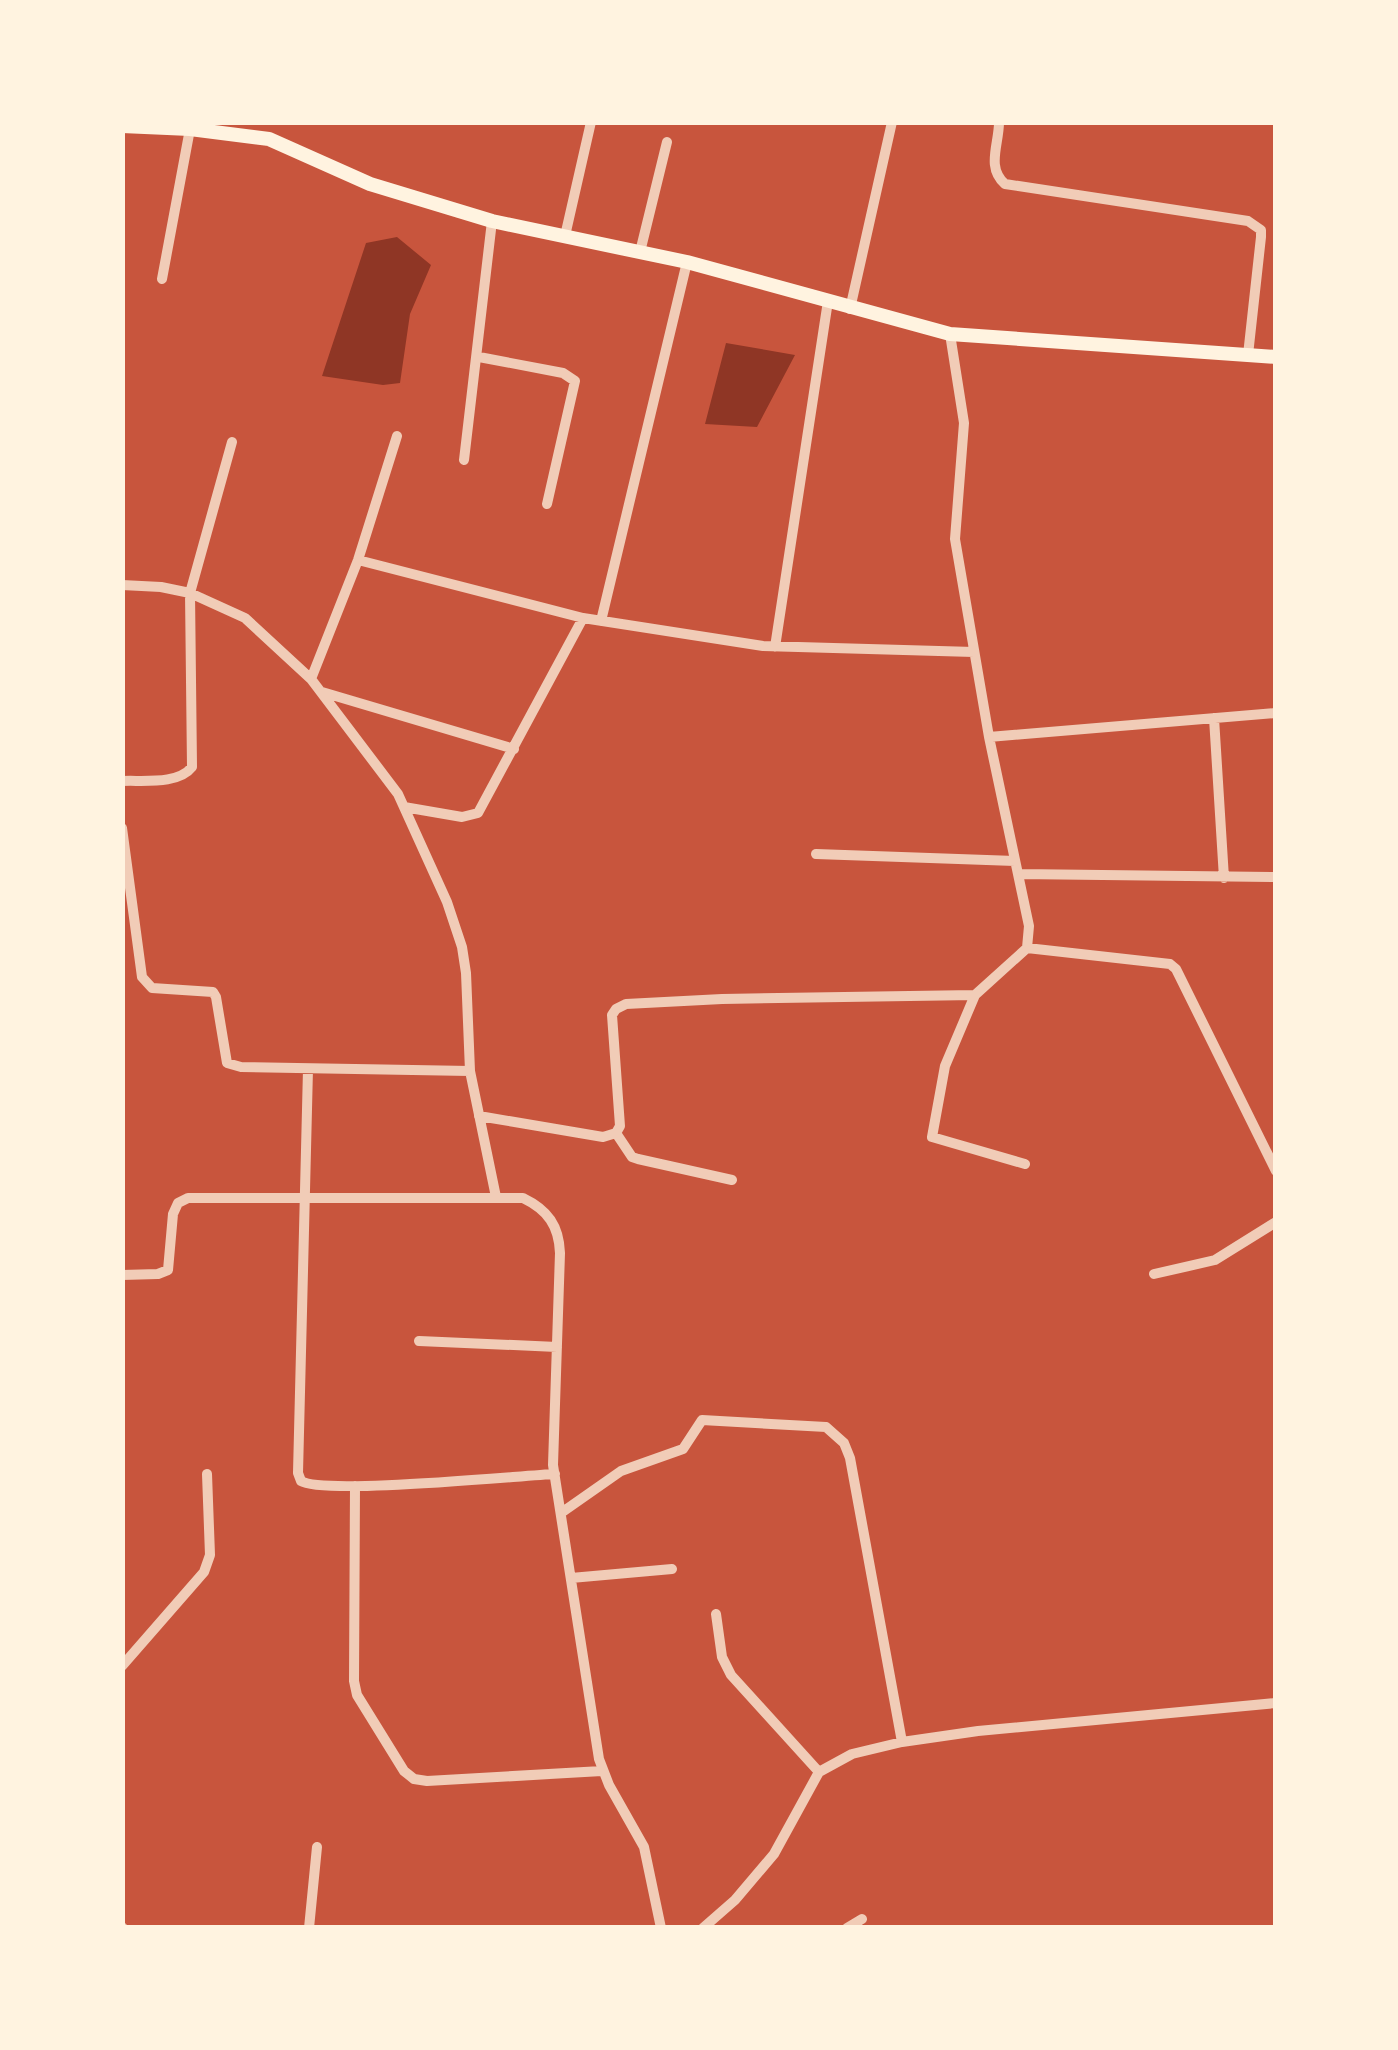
<svg xmlns="http://www.w3.org/2000/svg" width="1398" height="2050" font-family="'IBM Plex Sans',sans-serif">
	<style>
		.water { fill: #8f3625 }
		.lines { fill: none; stroke-linecap: round; stroke-linejoin: round }
		.minor { stroke: #f1ccb7; stroke-width: 10 }
		.secondary { stroke: #fff3e0; stroke-width: 14 }
	</style>
	<rect width="100%" height="100%" fill="#c8553d"/>
	<path class="water" d="M397 237 431 265 410 314 400 383 383 385 322 376 366 243Z
		M726 343 795 355 757 427 705 424Z"/>
	<g class="lines">
		<path class="minor" d="M999 122C999 145 986 167 1005 184L1248 221 1261 230V237L1248 355
			M565 236 591 122
			M640 252 667 142
			M162 279 190 129
			M850 309 892 122
			M950 334 964 423 955 539 989 737 1029 926 1027 948 975 995 945 1066 932 1137 1025 1164
			M479 357 563 373 575 381 547 504
			M464 460 492 221
			M358 560 583 618 763 646 974 652
			M122 585 161 587 190 593 245 618 311 679 398 794 447 902 462 947 466 973 470 1071 496 1197
			M601 621 687 262
			M775 647 828 301
			M311 679 358 560 397 436
			M322 692 514 749
			M1214 718 1224 878
			M989 737 1276 713
			M122 781C143 780 178 785 192 767L190 593 232 442
			M404 807 462 817 478 813 583 618
			M122 828 142 977 152 988 213 992 216 997 227 1063 241 1067 470 1071
			M816 854 1015 861
			M1018 874 1276 877
			M1027 948 1170 964 1176 969 1276 1171
			M308 1069 298 1473 301 1481C323 1495 515 1476 555 1474
			M479 1116 603 1137 616 1133 620 1126 612 1015 616 1009 626 1004 722 999 975 995
			M616 1133 632 1157 638 1159 732 1180
			M1154 1274 1215 1260 1276 1222
			M122 1275 158 1274 168 1270 173 1214 178 1203 188 1198H523C548 1210 559 1226 560 1253L553 1465 599 1759 609 1785 644 1847 661 1928
			M419 1341 557 1347
			M355 1486 354 1681 357 1695 404 1771 414 1779 427 1781 602 1771
			M561 1513 621 1471 683 1449 702 1420 826 1427 844 1443 850 1458 902 1742
			M571 1578 672 1569
			M716 1614 722 1657 731 1675 819 1772
			M122 1666 204 1572 210 1555 207 1474
			M122 1927 123 1928
			M309 1928 317 1847
			M703 1928 735 1900 774 1854 819 1772 852 1754 902 1742 978 1731 1276 1703
			M847 1928 862 1919"/>
		<path class="secondary" d="M122 126 190 129 269 139 370 184 492 221 687 262 950 334 1276 357"/>
	</g>
	<rect width="1398" height="2050" fill="none" stroke="#fff3e0" stroke-width="250"/>
</svg>
